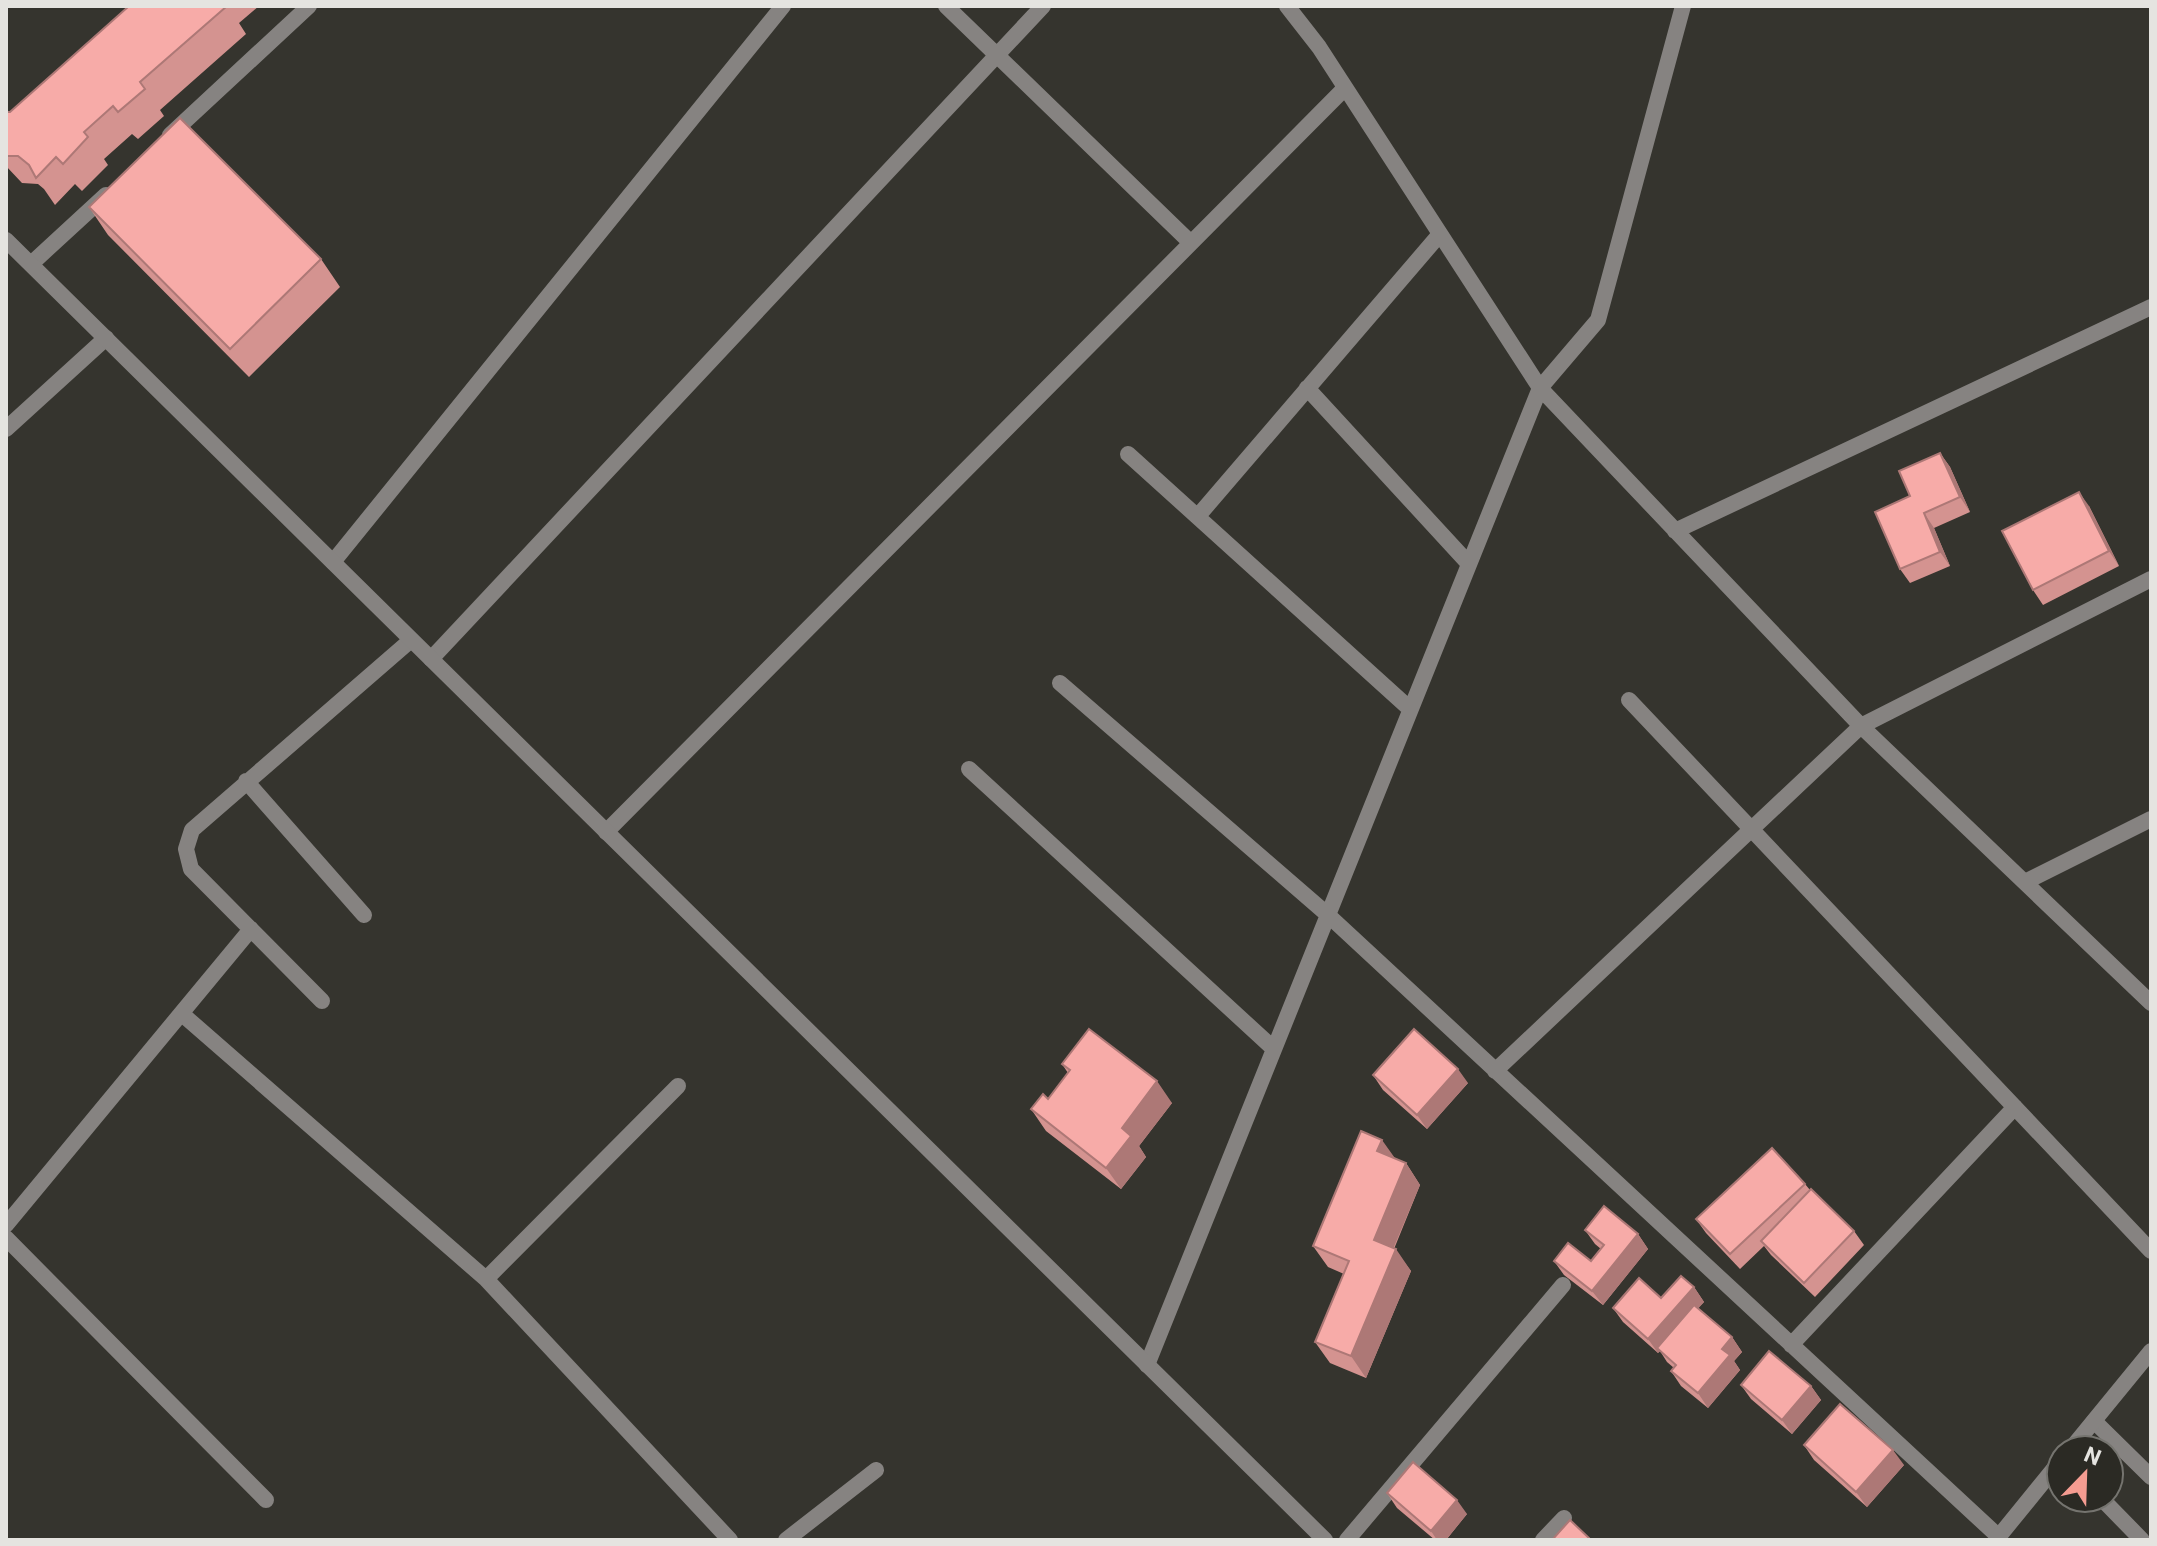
<svg xmlns="http://www.w3.org/2000/svg" width="2157" height="1546" font-family="Roboto,sans-serif">
	<style>
		.lines { fill: none; stroke-linecap: round; stroke-linejoin: round }
		.service { stroke: #868381; stroke-width: 16 }
		.minor { stroke: #868381; stroke-width: 16 }
		.tertiary { stroke: #868381; stroke-width: 16 }
		.wall { fill: #d49390 }
		.shaded-wall { fill: #ad7876 }
		.building { fill: #f7aba8; stroke: #ad7876; stroke-width: 2 }
	</style>
	<rect width="100%" height="100%" fill="#35342e"/>
	<g class="lines">
		<path class="service" d="M246 781 364 915
			M322 1001 191 869 186 849 192 830 411 640
			M182 1014 486 1279 730 1540
			M6 1225 251 929
			M6 1238 266 1500
			M486 1279 678 1086
			M2094 1421 2151 1477
			M2101 1498 2142 1540
			M786 1540 876 1470"/>
		<path class="minor" d="M946 6 1191 243
			M1287 6 1319 47 1540 388 1861 726 2151 1003
			M170 135 309 6
			M31 264 106 195
			M1307 388 1469 564
			M6 429 106 338
			M1128 454 1410 709
			M1198 516 1440 234
			M1675 531 2151 307
			M333 562 783 6
			M431 659 1043 6
			M1060 683 1328 915 1999 1537
			M1629 700 2151 1251
			M969 769 1274 1049
			M606 832 1345 88
			M2025 882 2151 819
			M1495 1071 1861 726 2151 579
			M1791 1345 2015 1107
			M1147 1365 1540 388 1598 320 1683 6
			M1347 1540 1563 1285
			M1543 1540 1564 1518"/>
		<path class="tertiary" d="M6 240 1325 1540
			M2070 1450 2151 1351
			M1996 1540 2061 1460"/>
	</g>
	<path class="wall" d="M129 6H259L239 23 246 34 160 110 164 116 138 139 132 134 104 159 108 165 82 191 75 184 55 205 44 189 38 184 22 183 6 166V112H10Z
		M89 207 321 259 340 287 249 377 108 235Z
		M1940 453 1950 467 1970 512 1934 528 1950 566 1910 583 1900 569 1910 496Z
		M2089 506 2119 566 2043 605 2033 590Z
		M1062 1064 1172 1103 1139 1146 1146 1157 1121 1189 1046 1131 1031 1109 1048 1099 1068 1073Z
		M1373 1075 1468 1083 1427 1129 1383 1090Z
		M1395 1159 1406 1163 1420 1185 1394 1249 1411 1271 1366 1378 1330 1363 1315 1342 1344 1274 1328 1267 1313 1246Z
		M1805 1184 1810 1190 1854 1231 1864 1245 1815 1297 1771 1255 1764 1246 1740 1269 1706 1233 1696 1219Z
		M1585 1230 1638 1234 1648 1249 1603 1305 1564 1275 1554 1261H1591L1601 1249 1595 1244Z
		M1694 1287 1704 1302 1698 1308 1732 1337 1742 1352 1734 1361 1740 1370 1708 1408 1681 1386 1671 1371 1674 1368 1667 1362 1660 1351 1658 1353 1623 1322 1613 1308 1661 1298Z
		M1741 1385 1811 1386 1821 1400 1792 1434 1751 1399Z
		M1804 1445 1904 1465 1867 1507 1814 1460Z
		M1387 1493 1467 1514 1446 1540H1435L1397 1508Z"/>
	<path class="shaded-wall" d="M1940 453 1950 467 1970 512 1960 497Z
		M2079 492 2089 506 2119 566 2109 551Z
		M1924 513 1934 528 1950 566 1940 552Z
		M1458 1069 1468 1083 1427 1129 1417 1115Z
		M1157 1081 1172 1103 1139 1146 1146 1157 1121 1189 1106 1168 1122 1128Z
		M1382 1140 1397 1161 1377 1151Z
		M1406 1163 1420 1185 1388 1261 1374 1240Z
		M1638 1234 1648 1249 1603 1305 1592 1291Z
		M1396 1249 1411 1271 1366 1378 1351 1356Z
		M1694 1287 1704 1302 1660 1351 1657 1348 1660 1351 1658 1353 1648 1339Z
		M1732 1337 1742 1352 1734 1361 1740 1370 1708 1408 1698 1393 1722 1349Z
		M1811 1386 1821 1400 1792 1434 1782 1420Z
		M1893 1450 1904 1465 1867 1507 1856 1492Z
		M1457 1500 1467 1514 1446 1540H1437L1431 1531Z"/>
	<path class="building" d="M129 6H227L140 82 145 89 118 112 113 106 84 132 88 137 63 164 56 157 36 178 29 165 18 156H6V112H10Z
		M180 118 321 259 230 349 89 207Z
		M1940 453 1960 497 1924 513 1940 552 1900 569 1875 512 1910 496 1899 471Z
		M2079 492 2109 551 2033 590 2002 531Z
		M1089 1029 1157 1081 1122 1128 1131 1136 1106 1168 1031 1109 1043 1094 1048 1099 1070 1070 1062 1064Z
		M1414 1029 1458 1069 1417 1115 1373 1075Z
		M1361 1131 1382 1140 1377 1151 1406 1163 1374 1240 1396 1249 1351 1356 1315 1342 1349 1261 1313 1246Z
		M1772 1148 1805 1184 1730 1254 1696 1219Z
		M1811 1189 1854 1231 1804 1283 1761 1241Z
		M1604 1206 1638 1234 1592 1291 1554 1261 1568 1243 1591 1261 1604 1245 1585 1230Z
		M1681 1276 1694 1287 1648 1339 1613 1308 1639 1278 1661 1298Z
		M1694 1305 1732 1337 1722 1349 1730 1355 1698 1393 1671 1371 1676 1365 1657 1348Z
		M1769 1351 1811 1386 1782 1420 1741 1385Z
		M1840 1404 1893 1450 1856 1492 1804 1445Z
		M1413 1462 1457 1500 1431 1531 1387 1493Z
		M1570 1520 1591 1540H1552Z"/>
	<rect width="2157" height="1546" fill="none" stroke="#e5e4e0" stroke-width="16"/>
	<g transform="translate(2085 1474) rotate(23)"><circle r="38" fill="#2b2a24" stroke="#75746f" stroke-width="2"/>
	<path d="M0-6L14 30L0 20L-14 30Z" fill="#f59c91"/>
	<text y="-12" font-size="22" font-weight="bold" text-anchor="middle" fill="#e5e4e0">N</text>
	</g>
</svg>
